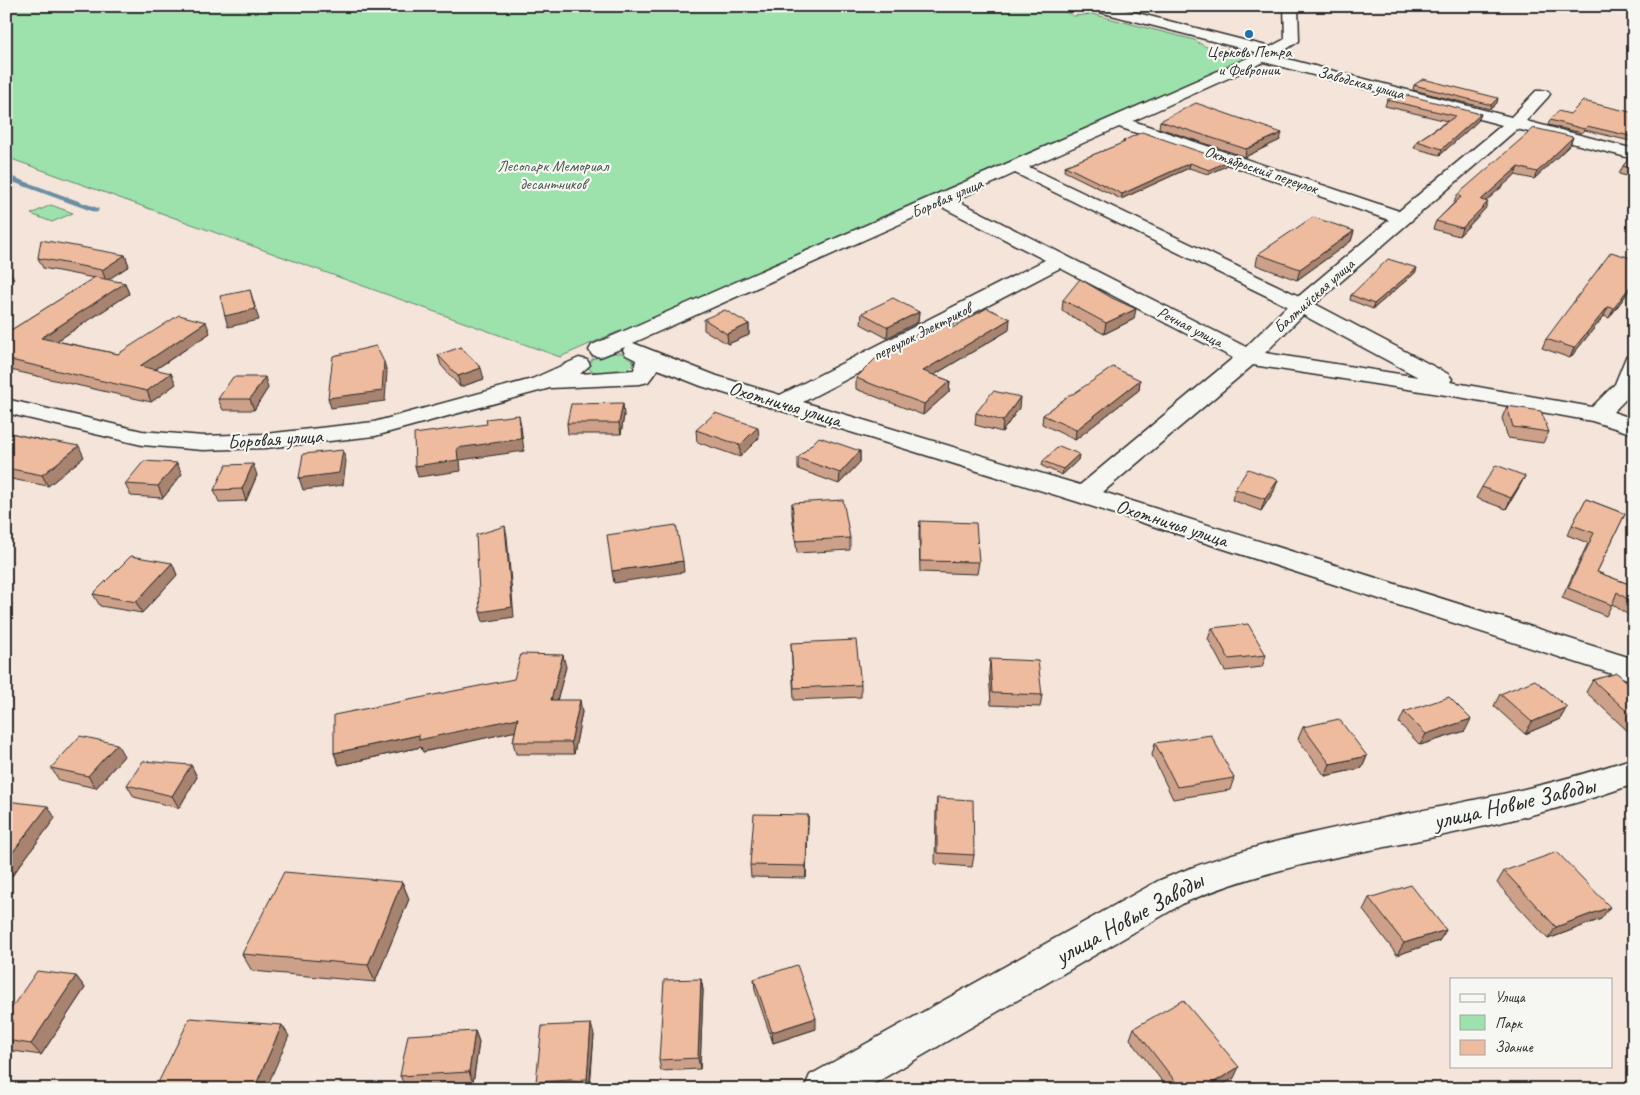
<svg xmlns="http://www.w3.org/2000/svg" width="1640" height="1095" font-family="Caveat,sans-serif">
	<style>
		.green { fill: #9de1ad; stroke: #64866c }
		.lines { fill: none; stroke-linecap: round; stroke-linejoin: round }
		.stream { stroke: #698ea3; stroke-width: 5 }
		.minor-casing { stroke: #2b2b2b; stroke-width: 3 }
		.minor { fill: #f6f6f2; fill-rule: evenodd }
		.wall { fill: #cda189; stroke: #2b2b2b }
		.shaded-wall { fill: #a7836f; stroke: #2b2b2b }
		.building { fill: #eebb9f; stroke: #2b2b2b }
		.poi-dot { fill: #1f6fb2; stroke: #f6f6f2; stroke-width: 2 }
		.labels { text-anchor: middle; dominant-baseline: central; stroke-width: 4.5; stroke-linejoin: round; paint-order: stroke }
		.far-poi-label { font-size: 16px; fill: #2b2b2b; stroke: #f6f6f2 }
		.far-street-label { font-size: 16px; fill: #2b2b2b; stroke: #f6f6f2 }
		.far-park-label { font-size: 16px; fill: #48584c; stroke: #f6f6f2 }
		.street-label { font-size: 20px; fill: #2b2b2b; stroke: #f6f6f2 }
		.near-street-label { font-size: 24px; fill: #2b2b2b; stroke: #f6f6f2 }
	</style>
	<rect width="100%" height="100%" fill="#f4e4d9"/>
	<filter id="ink" filterUnits="userSpaceOnUse"><feTurbulence type="fractalNoise" baseFrequency=".02" numOctaves="2"/><feDisplacementMap in="SourceGraphic" scale="10" xChannelSelector="R" yChannelSelector="G"/><feConvolveMatrix kernelMatrix="1 2 1 2 8 2 1 2 1" color-interpolation-filters="sRGB"/></filter>
	<g filter="url(#ink)">
		<path class="green" d="M6 6H1054L1074 16 1092 14 1195 40C1209 51 1216 48 1232 49 1239 49 1248 53 1255 55L641 328 617 332 560 357 6 157Z
			M51 205 73 213 52 222 31 214Z
			M612 353H623L631 357 634 363C624 376 600 378 588 368L592 359Z"/>
		<g class="lines">
			<path class="stream" d="M6 177 96 210"/>
			<g class="minor-casing">
				<path id="minor" d="M1086 6H1110L1270 47 1285 39 1284 6H1298L1299 41 1276 56 1511 117 1536 91H1548L1550 94 1548 97 1526 121 1634 149V159L1517 129 1315 304 1448 374 1452 379 1450 382 1592 407 1615 384 1626 357 1634 355V391L1613 412 1634 419V434L1592 421 1459 397 1253 365 1103 492 1634 659V681L1075 501 701 386 658 369 648 382 640 384 550 388 375 436 265 448 203 450 142 445 6 413V399L142 431 203 436 265 434 374 422 532 379 579 358 587 360 590 365 580 374 634 370 636 360 626 355 623 350 625 347 600 357 592 355 589 350 592 345 1259 53 1088 9ZM1264 62 1502 125 1399 211 1133 121ZM1119 127 1389 220 1299 296 1029 167ZM1015 173 1287 306 1246 347 956 200ZM940 206 1045 260 780 395 717 376 633 343ZM1060 268 1233 358 1080 485 803 402ZM1303 315 1418 377 1265 353Z
					M1634 758V784C1561 810 1486 827 1410 842 1333 858 1256 871 1184 903L865 1089H804L810 1075 1158 881C1258 838 1364 823 1469 801 1525 790 1580 776 1634 758Z"/>
			</g>
			<use href="#minor" class="minor"/>
		</g>
		<path class="wall" d="M1414 85 1497 103 1490 109 1413 90Z
			M1387 100 1481 114 1478 121 1440 155 1414 148 1417 141 1447 121 1385 106Z
			M1634 113V142L1585 130 1582 133 1548 125 1550 120 1570 114Z
			M1160 121 1280 140 1245 157 1159 128Z
			M1573 137 1570 145 1534 179 1515 175 1486 201 1485 209 1459 236 1433 229 1436 221 1454 203 1457 195Z
			M1123 141 1226 166 1208 174 1189 168 1121 199 1064 171 1065 166 1123 143Z
			M1634 152V178L1619 174 1623 166Z
			M1354 231 1351 241 1297 280 1256 265 1258 254Z
			M125 255 129 266 107 280 125 283 129 294 57 341 118 354 210 333 156 369 176 384 151 402 6 369V332H8L94 278 43 268 38 258Z
			M1634 259V284L1609 318 1604 316 1570 358 1542 348 1546 339Z
			M1417 268 1415 273 1373 309 1350 300 1351 295Z
			M1112 298 1134 319 1104 334 1062 311 1063 300Z
			M919 312 918 322 887 338 861 324 862 313Z
			M704 319 749 324V335L728 344 704 330Z
			M950 328 1009 330 934 375 950 381 949 392 923 415 856 389V378Z
			M438 355 484 379 460 387 441 365Z
			M1140 380 1139 390 1075 440 1042 424 1043 415 1073 394Z
			M268 388 254 410H223L218 399Z
			M1507 406 1549 432 1543 443 1508 438 1502 418Z
			M1019 408 1002 432 975 425 976 413Z
			M624 415 621 434H568L567 423Z
			M696 430 759 438 740 457 697 442Z
			M6 432 50 442 84 457 48 486 6 478Z
			M860 451V462L839 484 798 469V458Z
			M1079 454 1078 460 1062 475 1042 466 1043 461Z
			M1634 468V476L1631 475Z
			M182 474 163 498 131 496 125 484Z
			M257 475 246 501 219 502 214 490Z
			M1525 476 1519 487 1506 509 1476 498 1482 487Z
			M1235 489 1274 491 1261 511 1232 500Z
			M1586 499 1625 514 1597 572 1634 586V619L1612 604 1606 616 1562 598 1588 543 1567 535Z
			M792 503 850 538V550L797 553 792 515Z
			M920 521 979 562 977 574 920 572 919 533Z
			M172 563 177 575 142 613 100 606 93 594Z
			M1212 628 1266 655 1262 667 1225 671 1208 639Z
			M791 643 861 685V697L794 700Z
			M990 659 1042 695 1040 707 991 705 989 671Z
			M566 667 557 700 582 712 574 754H516L513 742 515 731 423 752 421 747 339 765 334 753 514 679Z
			M1593 680 1634 688V736H1633L1586 692Z
			M1500 694 1567 707 1560 719 1525 734 1494 706Z
			M1404 712 1465 731 1420 745 1399 723Z
			M1303 727 1367 756 1362 768 1325 776 1298 739Z
			M1155 743 1234 778 1230 790 1173 799 1152 755Z
			M124 756 96 788 59 780 51 768Z
			M191 765 197 777 179 808 134 797 127 785Z
			M937 798 974 855 972 867 935 864 936 810Z
			M6 801 55 818 12 876H6Z
			M808 815 806 878 751 877 750 865Z
			M1504 871 1601 919 1548 939 1497 883Z
			M402 882 409 899 375 982 252 971 242 954Z
			M1369 898 1446 930 1439 941 1397 955 1363 910Z
			M76 976 85 988 41 1055 6 1050V1016Z
			M701 979 703 990 700 1069 661 1071 659 1060Z
			M754 979 816 1029 773 1043 755 990Z
			M1134 1028 1234 1078 1216 1089H1168L1130 1039Z
			M475 1031 479 1042 473 1083 405 1086 400 1076Z
			M594 1035 590 1089H538L536 1082Z"/>
		<path class="shaded-wall" d="M1498 98 1497 103 1490 109 1491 105Z
			M1481 114 1478 121 1440 155 1442 149Z
			M1282 133 1280 140 1245 157 1246 149Z
			M1573 137 1570 145 1534 179 1537 172Z
			M1227 161 1226 166 1208 174 1209 170Z
			M1190 163 1189 168 1121 199 1122 194Z
			M1518 167 1515 175 1478 208 1481 200Z
			M1488 202 1485 209 1459 236 1462 228Z
			M1354 231 1351 241 1297 280 1300 269Z
			M125 255 129 266 106 281 102 270Z
			M1417 268 1415 273 1373 309 1374 304Z
			M9 269 14 279 6 284V271Z
			M1634 281V284L1609 318 1614 308Z
			M125 283 129 294 46 348 41 338Z
			M250 290 259 320 228 327 225 316Z
			M1608 307 1604 316 1570 358 1574 348Z
			M1136 309 1134 319 1104 334 1106 323Z
			M919 312 918 322 887 338 888 327Z
			M1010 319 1009 330 922 382 923 371Z
			M206 322 210 333 145 376 140 366Z
			M749 324V335L728 344 727 334Z
			M384 362 387 372 385 401 331 408 328 398Z
			M481 368 484 379 460 387 458 376Z
			M171 373 176 384 151 402 147 391Z
			M265 377 268 388 254 410 250 399Z
			M1140 380 1139 390 1075 440 1076 430Z
			M950 381 949 392 923 415 924 404Z
			M1020 397 1019 408 1002 432 1003 421Z
			M623 403 624 415 621 434 619 423Z
			M519 415 521 426 524 451 460 460 461 471 418 477 415 466 457 448Z
			M758 427 759 438 740 457V445Z
			M79 446 84 457 48 486 42 475Z
			M343 450 346 461 343 485 303 490 299 478Z
			M860 451V462L839 484 840 473Z
			M1079 454 1078 460 1062 475 1063 469Z
			M177 463 182 474 163 498 158 486Z
			M253 464 257 475 246 501 242 489Z
			M1525 476 1519 487 1506 509 1511 498Z
			M1278 480 1274 491 1261 511 1265 499Z
			M505 526 507 536 514 617 483 622 480 612Z
			M683 561 684 572 614 583 612 571Z
			M172 563 177 575 142 613 136 602Z
			M563 655 566 667 554 712 551 700Z
			M580 700 582 712 574 754 571 742Z
			M1567 707 1560 719 1525 734 1532 722Z
			M518 718 521 730 423 752 421 747 339 765 334 753 419 735Z
			M1471 719 1465 731 1420 745 1426 734Z
			M117 744 124 756 96 788 88 776Z
			M1367 756 1362 768 1325 776 1330 764Z
			M191 765 197 777 179 808 172 796Z
			M48 806 55 818 12 876 6 868V861Z
			M808 815V827L806 878V866Z
			M402 882 409 899 375 982 368 965Z
			M1610 907 1601 919 1548 939 1556 927Z
			M1446 930 1439 941 1397 955 1404 943Z
			M76 976 85 988 41 1055 31 1044Z
			M701 979 703 990 700 1069 698 1058Z
			M816 1018V1029L773 1043 772 1032Z
			M591 1024 594 1035 589 1089 587 1079Z
			M282 1025 289 1036 266 1089H254Z
			M475 1031 479 1042 473 1083 469 1072Z
			M1239 1067 1234 1078 1216 1089H1203Z"/>
		<path class="building" d="M1423 79 1498 98 1491 105 1414 85Z
			M1399 93 1481 114 1442 149 1417 141 1456 116 1387 100Z
			M1583 101 1634 113V137L1587 126 1584 129 1550 120 1558 111 1570 114Z
			M1196 103 1282 133 1246 149 1160 121Z
			M1534 128 1573 137 1537 172 1518 167 1481 200 1488 202 1462 228 1436 221 1461 197 1457 195Z
			M1142 132 1227 161 1209 170 1190 163 1122 194 1065 166 1125 142 1123 141Z
			M1634 152V169L1623 166Z
			M1313 217 1354 231 1300 269 1258 254Z
			M41 240 125 255 102 270 38 258Z
			M1611 252 1634 259V281L1614 308 1608 307 1574 348 1546 339Z
			M1388 259 1417 268 1374 304 1351 295Z
			M95 277 125 283 41 338 118 354 179 315 206 322 140 366 171 373 147 391 6 359V332H8Z
			M1080 279 1112 298 1136 309 1106 323 1063 300Z
			M250 290 255 309 225 316 220 296Z
			M893 298 919 312 888 327 862 313Z
			M987 308 1010 319 923 371 950 381 924 404 856 378 882 352 940 323 950 328 954 327Z
			M725 310 749 324 727 334 704 319Z
			M376 346 384 362 382 391 328 398 333 356Z
			M461 347 481 368 458 376 438 355Z
			M1113 367 1140 380 1076 430 1043 415 1071 394H1073Z
			M233 377H265L250 399H218Z
			M993 391 1020 397 1003 421 976 413Z
			M623 403 619 423H567L571 404Z
			M1507 406 1541 411 1549 432 1513 427Z
			M715 413 758 427 740 445 696 430Z
			M519 415 521 439 457 448 458 460 415 466 414 434 487 424 486 419Z
			M6 432 50 442 52 441 79 446 42 475 6 468Z
			M819 437 860 451 840 473 798 458Z
			M1059 446 1079 454 1063 469 1043 461Z
			M343 450 339 473 299 478 303 454Z
			M144 461 177 463 158 486 125 484Z
			M253 464 242 489 214 490 226 465Z
			M1496 465 1525 476 1511 498 1482 487Z
			M1248 469 1278 480 1265 499 1235 489Z
			M1586 499 1625 514 1597 572 1634 586V604L1617 592 1612 605 1568 588 1594 533 1572 525Z
			M843 500 850 538 796 541 792 503Z
			M920 521 976 523 979 562 920 561Z
			M676 525 683 561 612 571 607 535Z
			M505 526 512 607 480 612 476 535Z
			M131 556 172 563 136 602 93 594Z
			M1248 624 1266 655 1229 659 1212 628Z
			M856 640 861 685 794 688 791 643Z
			M521 654 563 655 551 700H580L571 742H513L518 718 419 740V735L334 753V715L514 679Z
			M990 659 1038 661 1042 695 992 693Z
			M1617 673 1634 688V718L1593 680Z
			M1535 680 1567 707 1532 722 1500 694Z
			M1449 697 1471 719 1426 734 1404 712Z
			M1339 719 1367 756 1330 764 1303 727Z
			M1211 735 1234 778 1177 787 1155 743Z
			M80 736 117 744 88 776 51 768Z
			M143 761 191 765 172 796 127 785Z
			M937 798 973 800 974 855 937 853Z
			M6 801 48 806 6 861Z
			M754 814 808 815 806 866 750 865Z
			M1557 852 1610 907 1556 927 1504 871Z
			M284 872 402 882 368 965 242 954Z
			M1411 885 1446 930 1404 943 1369 898Z
			M797 965 816 1018 772 1032 754 979Z
			M37 971 76 976 31 1044 6 1040V1016Z
			M701 979 698 1058 659 1060 664 980Z
			M1183 1000 1239 1067 1203 1089H1181L1134 1028Z
			M190 1018 282 1025 254 1089H155Z
			M591 1024 587 1079 536 1082 542 1026Z
			M475 1031 469 1072 400 1076 408 1035Z"/>
	</g>
	<circle class="poi-dot" cx="1249" cy="34" r="5"/>
	<g class="labels">
		<g class="far-poi-label">
			<text x="1249" y="52">Церковь Петра<tspan x="1249" dy="18">и Февронии</tspan></text>
		</g>
		<g class="far-street-label">
			<text transform="translate(1361 83) rotate(15)">Заводская улица</text>
			<text transform="translate(1261 170) rotate(19)">Октябрьский переулок</text>
			<text transform="translate(947 198) rotate(-24)">Боровая улица</text>
			<text transform="translate(1314 296) rotate(-42)">Балтийская улица</text>
			<text transform="translate(1190 327) rotate(27)">Речная улица</text>
			<text transform="translate(922 332) rotate(-27)">переулок Электриков</text>
		</g>
		<g class="far-park-label">
			<text x="553" y="166">Лесопарк Мемориал<tspan x="553" dy="18">десантников</tspan></text>
		</g>
		<g class="street-label">
			<text transform="translate(785 404) rotate(17)">Охотничья улица</text>
			<text transform="translate(275 439) rotate(-4)">Боровая улица</text>
			<text transform="translate(1172 523) rotate(18)">Охотничья улица</text>
		</g>
		<g class="near-street-label">
			<text transform="translate(1514 803) rotate(-13)">улица Новые Заводы</text>
			<text transform="translate(1129 918) rotate(-29)">улица Новые Заводы</text>
		</g>
	</g>
	<rect width="1640" height="1095" fill="none" stroke="#f6f6f2" stroke-width="25"/>
	<rect x="12" y="12" width="1615" height="1070" fill="none" stroke="#2b2b2b" stroke-width="2" filter="url(#ink)"/>
	<rect x="1450" y="978" width="162" height="90" fill="#f6f6f2" stroke="#a5a5a2"/>
	<rect x="1460" y="994" width="25" height="8" fill="#f6f6f2" stroke="#a5a5a2"/>
	<text x="1495" y="1002" font-size="15" fill="#2b2b2b">Улица</text>
	<rect x="1460" y="1015" width="25" height="15" fill="#9de1ad" stroke="#a5a5a2"/>
	<text x="1495" y="1028" font-size="15" fill="#2b2b2b">Парк</text>
	<rect x="1460" y="1040" width="25" height="15" fill="#eebb9f" stroke="#a5a5a2"/>
	<text x="1495" y="1052" font-size="15" fill="#2b2b2b">Здание</text>
</svg>
